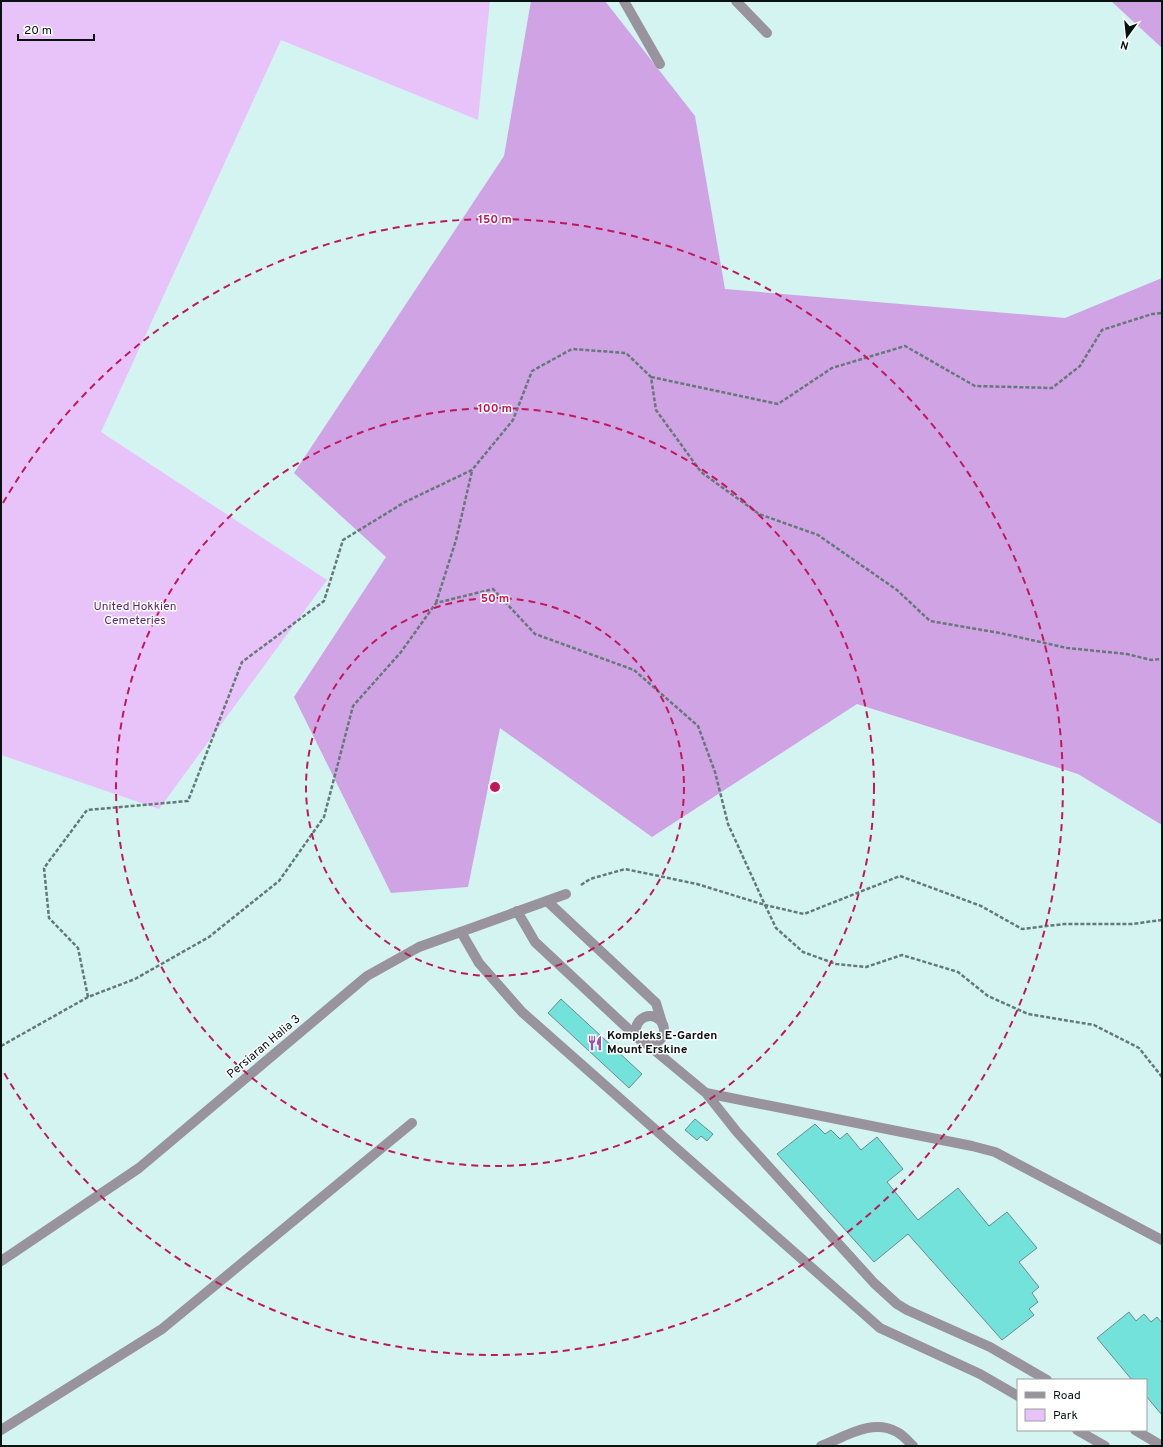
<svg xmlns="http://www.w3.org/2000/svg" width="1163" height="1447" font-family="Overpass,sans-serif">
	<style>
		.green { fill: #e8c3fa }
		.forest { fill: #d0a3e5 }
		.building { fill: #72e2db; stroke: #6d8c89 }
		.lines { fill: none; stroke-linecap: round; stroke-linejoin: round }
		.path { stroke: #657a78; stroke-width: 2.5; stroke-dasharray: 4 2; stroke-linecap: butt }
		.lane { stroke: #99939d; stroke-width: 10 }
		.street { stroke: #99939d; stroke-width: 10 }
		.ring { fill: none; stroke: #c2185b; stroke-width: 2; stroke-dasharray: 7 5 }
		.labels { text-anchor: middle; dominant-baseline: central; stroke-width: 3; stroke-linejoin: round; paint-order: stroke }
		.park-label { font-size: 12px; fill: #5d2673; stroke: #fff }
		.poi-label { font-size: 12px; font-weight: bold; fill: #071211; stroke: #fff; text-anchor: start }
		.street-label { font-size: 12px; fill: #071211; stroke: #fff }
		.centre { fill: #c2185b; stroke: #fff; stroke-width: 2 }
		.ring-label { font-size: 12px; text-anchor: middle; font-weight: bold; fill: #c2185b; stroke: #fff; stroke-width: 3; stroke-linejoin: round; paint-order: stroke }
	</style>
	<rect width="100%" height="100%" fill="#d3f4f1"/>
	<path class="green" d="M1 1H490L478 120 281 40 101 432 327 580 159 809 1 755Z"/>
	<path class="forest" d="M531 1H605L695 116 725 289 1065 318 1162 278V825L1078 774 857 704 652 837 500 728 468 887 391 893 294 697 386 557 294 473 504 156Z
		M1111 1H1162V48Z"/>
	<path class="building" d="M561 999 642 1074 629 1088 548 1013Z
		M695 1119 713 1134 707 1141 701 1136 697 1140 685 1130Z
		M815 1124 825 1134 831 1130 840 1139 847 1133 861 1150 877 1137 903 1169 887 1182 918 1220 958 1188 989 1226 1007 1212 1037 1248 1019 1262 1039 1287 1032 1293 1038 1302 1029 1309 1034 1315 1002 1340 908 1234 874 1262 777 1154Z
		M1129 1312 1136 1321 1144 1314 1151 1322 1157 1317 1162 1323V1415L1146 1396V1380H1132L1097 1338Z"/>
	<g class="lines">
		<path class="path" d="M651 377 778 404 832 368 905 346 975 386 1052 388 1080 366 1102 330 1152 314 1162 313
			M436 603 456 540 472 471
			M581 885 590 879 625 869 697 884 765 905 776 928 803 952 836 964 866 967 902 955 958 972 988 996 1028 1014 1094 1025 1139 1048 1162 1077
			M88 997 78 948 49 918 44 868 87 810 188 801 242 662 324 601 343 540 405 502 472 470 513 420 532 371 572 349 626 353 651 377 656 410 701 472 759 514 818 535 897 590 930 621 1000 633 1067 648 1127 654 1151 660 1162 659
			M1 1046 88 997 135 979 209 937 279 881 324 817 353 706 401 652 436 603 493 589 535 634 634 670 698 726 715 772 728 824 765 905 804 914 900 876 981 906 1022 929 1064 924H1132L1162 920"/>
		<path class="lane" d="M547 901 656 1003 663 1026
			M517 911 535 942 639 1039
			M461 932 479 963 522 1012 880 1328 980 1374 1018 1396
			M636 1030a14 14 0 1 1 28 0a14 14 0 1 1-28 0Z
			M647 1044 706 1093 737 1132 874 1283 897 1304 907 1310 990 1347 1047 1380
			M706 1093 972 1146 995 1152 1162 1240
			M1 1430 162 1329 412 1123
			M1077 1430 1105 1446
			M1135 1430 1162 1446"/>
		<path class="street" d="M624 1 660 64
			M736 1 767 33
			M1 1261 139 1168 367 976 419 947 566 894
			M821 1446C845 1437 872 1418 897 1432 903 1435 908 1441 913 1446"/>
	</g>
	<g class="ring">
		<circle cx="495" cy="787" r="189"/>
		<circle cx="495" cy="787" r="379"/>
		<path d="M3 503A568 568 0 1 1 3 1071"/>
	</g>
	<defs>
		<g id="restaurant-bare" transform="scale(1.2)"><path d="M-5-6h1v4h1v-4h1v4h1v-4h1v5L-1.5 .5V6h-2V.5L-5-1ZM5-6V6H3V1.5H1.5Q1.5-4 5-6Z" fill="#9d4ebe" stroke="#fff" stroke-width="2.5" paint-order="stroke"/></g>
	</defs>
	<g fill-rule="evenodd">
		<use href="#restaurant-bare" x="595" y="1043"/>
	</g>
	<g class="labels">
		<g class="park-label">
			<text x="135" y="607">United Hokkien<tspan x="135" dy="14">Cemeteries</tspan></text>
		</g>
		<g class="poi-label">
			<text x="607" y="1036">Kompleks E-Garden<tspan x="607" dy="14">Mount Erskine</tspan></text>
		</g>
		<g class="street-label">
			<text transform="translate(264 1047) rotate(-40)">Persiaran Halia 3</text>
		</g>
	</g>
	<circle cx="495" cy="787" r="6" class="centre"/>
	<g class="ring-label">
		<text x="495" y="223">150 m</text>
		<text x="495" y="412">100 m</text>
		<text x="495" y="602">50 m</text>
	</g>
	<rect width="1163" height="1447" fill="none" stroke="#071211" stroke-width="4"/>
	<rect x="1017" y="1379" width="130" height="52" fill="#ffffff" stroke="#9ca0a0"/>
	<rect x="1025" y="1392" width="20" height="6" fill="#99939d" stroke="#9ca0a0"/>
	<text x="1053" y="1399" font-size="12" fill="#071211">Road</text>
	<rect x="1025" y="1409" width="20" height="12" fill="#e8c3fa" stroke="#9ca0a0"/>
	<text x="1053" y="1419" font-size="12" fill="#071211">Park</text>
	<g transform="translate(1127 36) rotate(195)" stroke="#ffffff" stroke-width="3" paint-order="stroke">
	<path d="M0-3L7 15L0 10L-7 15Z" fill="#071211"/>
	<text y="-6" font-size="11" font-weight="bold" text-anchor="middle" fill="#071211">N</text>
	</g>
	<path d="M18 34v6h76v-6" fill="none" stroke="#071211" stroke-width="2"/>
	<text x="24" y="34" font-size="12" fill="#071211" stroke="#ffffff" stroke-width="3" paint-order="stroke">20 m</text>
</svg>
